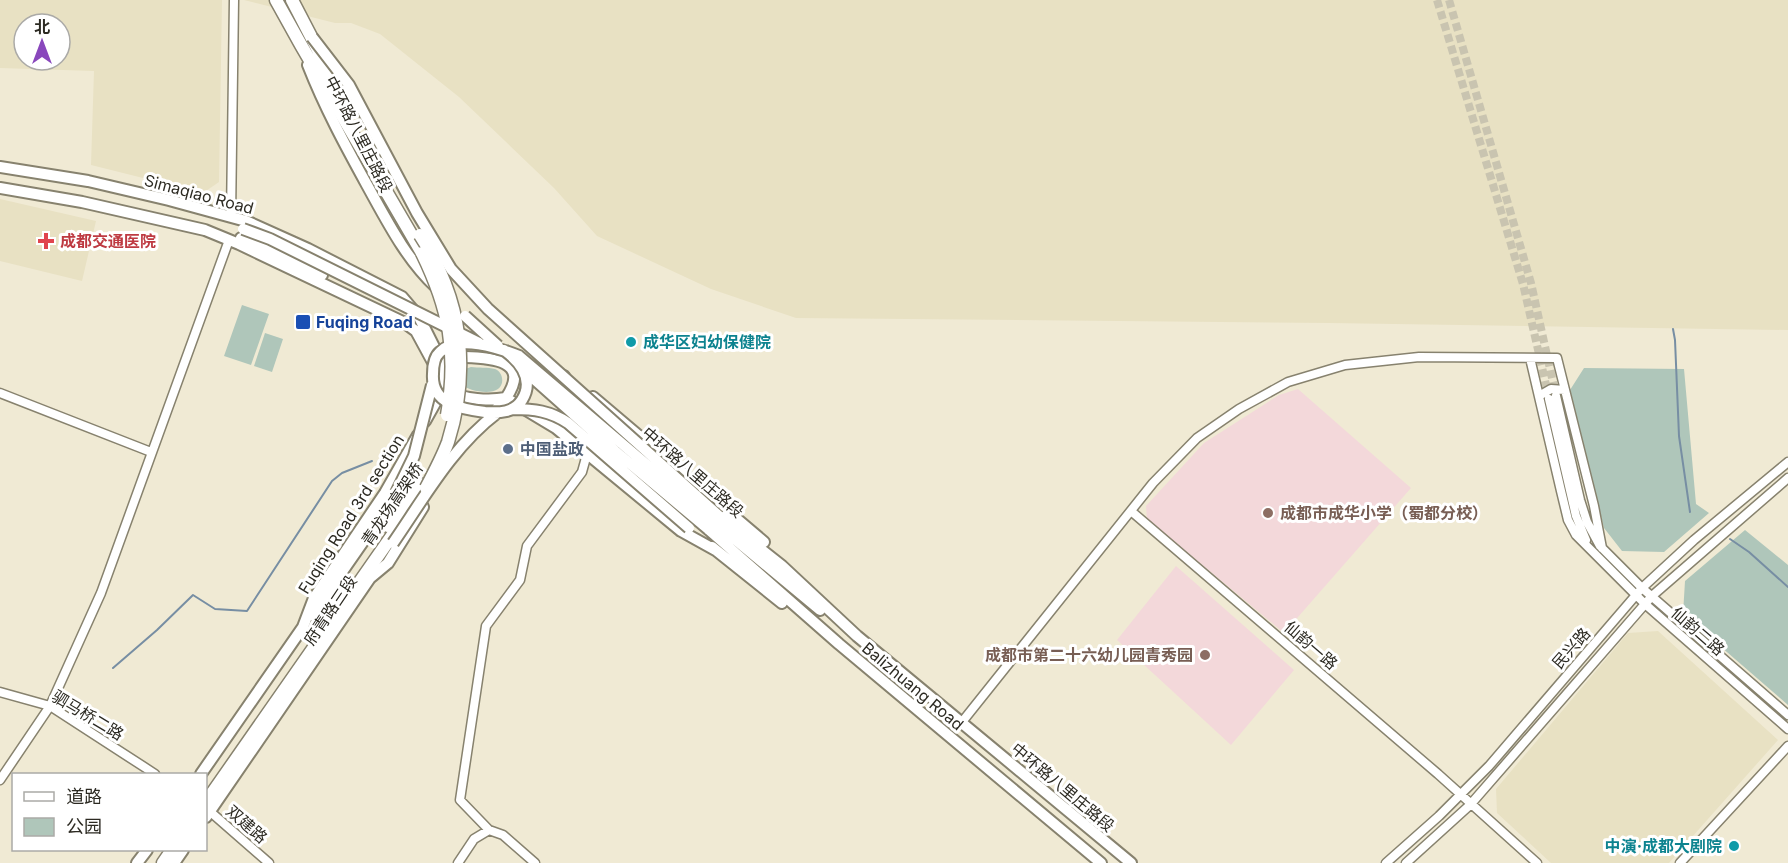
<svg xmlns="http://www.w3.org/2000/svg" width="1788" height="863" font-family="Inter,'Noto Sans SC',sans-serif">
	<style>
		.built { fill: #e8e1c3; fill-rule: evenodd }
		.education { fill: #f3d8da }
		.green { fill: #afc6ba }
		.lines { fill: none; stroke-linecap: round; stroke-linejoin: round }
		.stream { stroke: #778ea3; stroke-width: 2 }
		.minor-tunnel { stroke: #c9c4b0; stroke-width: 8; stroke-dasharray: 8 4; stroke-linecap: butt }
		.minor-casing { stroke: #87826e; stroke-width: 11 }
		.major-casing { stroke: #87826e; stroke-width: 14 }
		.highway-casing { stroke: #87826e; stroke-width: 15 }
		.minor { stroke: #fff; stroke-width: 8 }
		.major { stroke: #fff; stroke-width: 10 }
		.highway { stroke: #fff; stroke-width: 12 }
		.major-bridge-casing { stroke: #87826e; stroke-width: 14; stroke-linecap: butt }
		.highway-bridge-casing { stroke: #87826e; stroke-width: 15; stroke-linecap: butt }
		.major-bridge { stroke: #fff; stroke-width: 10 }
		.highway-bridge { stroke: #fff; stroke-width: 12 }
		.health-dot { fill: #e0444e; stroke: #fff; stroke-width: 2 }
		.transit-dot { fill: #1a4fb4; stroke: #fff; stroke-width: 2 }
		.culture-dot { fill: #0f9aa8; stroke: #fff; stroke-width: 2 }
		.service-dot { fill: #5c6f8a; stroke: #fff; stroke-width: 2 }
		.education-dot { fill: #8d6e63; stroke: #fff; stroke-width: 2 }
		.labels { text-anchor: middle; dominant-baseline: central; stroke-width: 6; stroke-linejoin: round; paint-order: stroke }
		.street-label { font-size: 16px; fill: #2c2a22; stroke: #fff }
		.health-label { font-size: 16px; font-weight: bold; fill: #be3a42; stroke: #fff; text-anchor: start }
		.transit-label { font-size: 16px; font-weight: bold; fill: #164399; stroke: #fff; text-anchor: start }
		.culture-label { font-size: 16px; font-weight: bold; fill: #0d838f; stroke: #fff; text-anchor: start }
		.service-label { font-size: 16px; font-weight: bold; fill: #4e5e75; stroke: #fff; text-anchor: start }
		.education-label { font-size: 16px; font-weight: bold; fill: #785e54; stroke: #fff; text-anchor: start }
	</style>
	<rect width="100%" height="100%" fill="#f0ead4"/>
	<path class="built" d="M0 0H222L219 182 203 193 91 165 94 71 0 68ZM24 24H60V60H24Z
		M244 0H1788V330L1329 323 796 318 711 289 597 236 554 188 459 97 380 34 351 23H335Z
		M0 199 96 221 82 281 0 261Z
		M1658 631 1778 740 1669 863H1551L1497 813 1496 789 1628 633Z"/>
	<path class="education" d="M1298 389 1411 488 1284 633 1147 519 1146 506 1204 443 1279 395Z
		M1176 566 1294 670 1231 745 1117 640Z"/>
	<path class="green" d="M242 305 269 314 251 365 224 356Z
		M265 333 283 339 272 372 254 366Z
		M471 367C478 368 488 367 495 369 503 372 505 384 498 389 490 395 468 391 461 384L465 369Z
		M1584 368 1684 369 1696 504 1709 513 1664 552 1622 551 1604 528 1570 390Z
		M1745 530 1788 565V705L1683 614 1685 581Z"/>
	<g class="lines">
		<path class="stream" d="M1673 329 1675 340 1679 436 1690 512
			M1730 539 1749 552 1788 587
			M113 668 157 630 193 595 215 609 247 611 332 481 342 473 372 461"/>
		<path class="minor-tunnel" d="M1437 0 1523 284 1549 398
			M1449 0 1531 283 1556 396"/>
		<g class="minor-casing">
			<path id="minor" d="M231 217 234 0
				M1530 358 1561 491 1568 520 1576 535 1645 604 1788 729
				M0 393 151 452
				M1539 396 1551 389 1565 390
				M1556 396 1580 500 1587 522 1600 546 1642 588 1788 715
				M1549 399 1576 516 1586 540
				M1131 511 1438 774 1537 863
				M0 692 50 706 155 774
				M962 722 1153 483 1197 438 1239 409 1288 382 1345 365 1419 357 1557 358 1594 506 1602 548
				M0 780 50 706 101 593 229 240
				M206 808 269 863
				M489 830 460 800 486 626 520 580 527 546 582 472 587 454
				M458 863 474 839 489 830 503 835 535 863
				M1386 863 1439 816 1489 766 1642 588 1694 540 1788 462
				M1406 863 1470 805 1652 596 1788 478
				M1680 863 1788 746"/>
		</g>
		<g class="major-casing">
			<path id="major" d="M308 65C325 108 345 145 367 185 387 221 406 259 436 287
				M0 167 88 181 169 200 246 221 308 249 402 297 419 317 444 367
				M0 188 82 202 205 230 239 244 405 323 416 331 441 377
				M241 238 266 247 322 275
				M462 357C487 358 533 358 506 398 490 401 464 400 449 391 429 380 447 362 462 357Z
				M501 360 564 376
				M593 397 764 542
				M489 418 506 398 556 428 681 531 717 551
				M425 421 444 387
				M719 516 782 566 857 636 1131 863
				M714 522 820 610
				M708 529 839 644 1101 863
				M712 547 782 603
				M312 615 394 497
				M201 774 303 627 314 598 385 493 418 435
				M206 817 370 578 388 563 423 507
				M137 863 147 850
				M174 863 183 850"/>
		</g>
		<g class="highway-casing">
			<path id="highway" d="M276 0 301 45 422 253
				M292 0 347 106
				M388 526 420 484
				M206 802 403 520
				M163 863 172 850"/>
		</g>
		<use href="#minor" class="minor"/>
		<use href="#major" class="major"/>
		<use href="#highway" class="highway"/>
		<g class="major-bridge-casing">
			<path id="major-bridge" d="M312 37 349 85 417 213 451 269 488 309 719 516
				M243 229 270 239 479 343
				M465 316 498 346
				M504 350C519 361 535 379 522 400 514 413 499 413 485 412 461 409 431 404 433 374 433 367 434 357 440 352 458 334 499 348 519 356L714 522
				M525 371 615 451 708 529
				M513 409C534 409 550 411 568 423L689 528
				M394 497 414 456 432 385
				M393 543C424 498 453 446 497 413"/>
		</g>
		<g class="highway-bridge-casing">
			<path id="highway-bridge" d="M420 235C462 300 471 368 448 442 442 458 434 473 426 488
				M422 253C449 308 458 353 447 415"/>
		</g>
		<use href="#major-bridge" class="major-bridge"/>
		<use href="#highway-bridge" class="highway-bridge"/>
	</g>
	<path class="health-dot" d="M43 232h6v6h6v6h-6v6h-6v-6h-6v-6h6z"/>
	<rect class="transit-dot" x="295" y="314" width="16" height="16" rx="3"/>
	<g class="culture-dot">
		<circle cx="631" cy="342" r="6"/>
		<circle cx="1734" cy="846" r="6"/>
	</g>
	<circle class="service-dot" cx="508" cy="449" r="6"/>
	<g class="education-dot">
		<circle cx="1268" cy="513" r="6"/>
		<circle cx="1205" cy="655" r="6"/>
	</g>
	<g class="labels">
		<g class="street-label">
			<text transform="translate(359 134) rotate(63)">中环路八里庄路段</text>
			<text transform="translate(199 194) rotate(15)">Simaqiao Road</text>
			<text transform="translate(693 472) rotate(41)">中环路八里庄路段</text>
			<text transform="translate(392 504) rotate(-56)">青龙场高架桥</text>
			<text transform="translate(351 514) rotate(-58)">Fuqing Road 3rd section</text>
			<text transform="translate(330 610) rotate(-56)">府青路三段</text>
			<text transform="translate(1698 631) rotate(41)">仙韵二路</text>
			<text transform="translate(1311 645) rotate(41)">仙韵一路</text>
			<text transform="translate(1571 648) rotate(-49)">民兴路</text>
			<text transform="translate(913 686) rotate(40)">Balizhuang Road</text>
			<text transform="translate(88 715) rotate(31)">驷马桥二路</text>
			<text transform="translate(1063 787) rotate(40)">中环路八里庄路段</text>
			<text transform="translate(247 824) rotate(41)">双建路</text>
		</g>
		<g class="health-label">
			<text x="60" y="241">成都交通医院</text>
		</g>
		<g class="transit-label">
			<text x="316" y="322">Fuqing Road</text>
		</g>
		<g class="culture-label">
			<text x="643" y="342">成华区妇幼保健院</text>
			<text x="1722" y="846" text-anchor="end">中演·成都大剧院</text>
		</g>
		<g class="service-label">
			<text x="520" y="449">中国盐政</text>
		</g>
		<g class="education-label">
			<text x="1280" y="513">成都市成华小学（蜀都分校）</text>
			<text x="1193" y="655" text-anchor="end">成都市第二十六幼儿园青秀园</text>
		</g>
	</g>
	<rect x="12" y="773" width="195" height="78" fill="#ffffff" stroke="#abaaa7" stroke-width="1.5"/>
	<rect x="24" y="792" width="30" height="9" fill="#ffffff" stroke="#abaaa7" stroke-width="1.5"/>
	<text x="66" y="803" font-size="18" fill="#2c2a22">道路</text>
	<rect x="24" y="818" width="30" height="18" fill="#afc6ba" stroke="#abaaa7" stroke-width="1.5"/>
	<text x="66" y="833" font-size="18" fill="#2c2a22">公园</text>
	<g transform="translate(42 42)"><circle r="28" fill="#ffffff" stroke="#abaaa7" stroke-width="1.5"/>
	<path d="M0-4.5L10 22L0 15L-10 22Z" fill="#8947bc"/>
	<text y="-9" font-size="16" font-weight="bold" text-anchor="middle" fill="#2c2a22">北</text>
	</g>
</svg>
